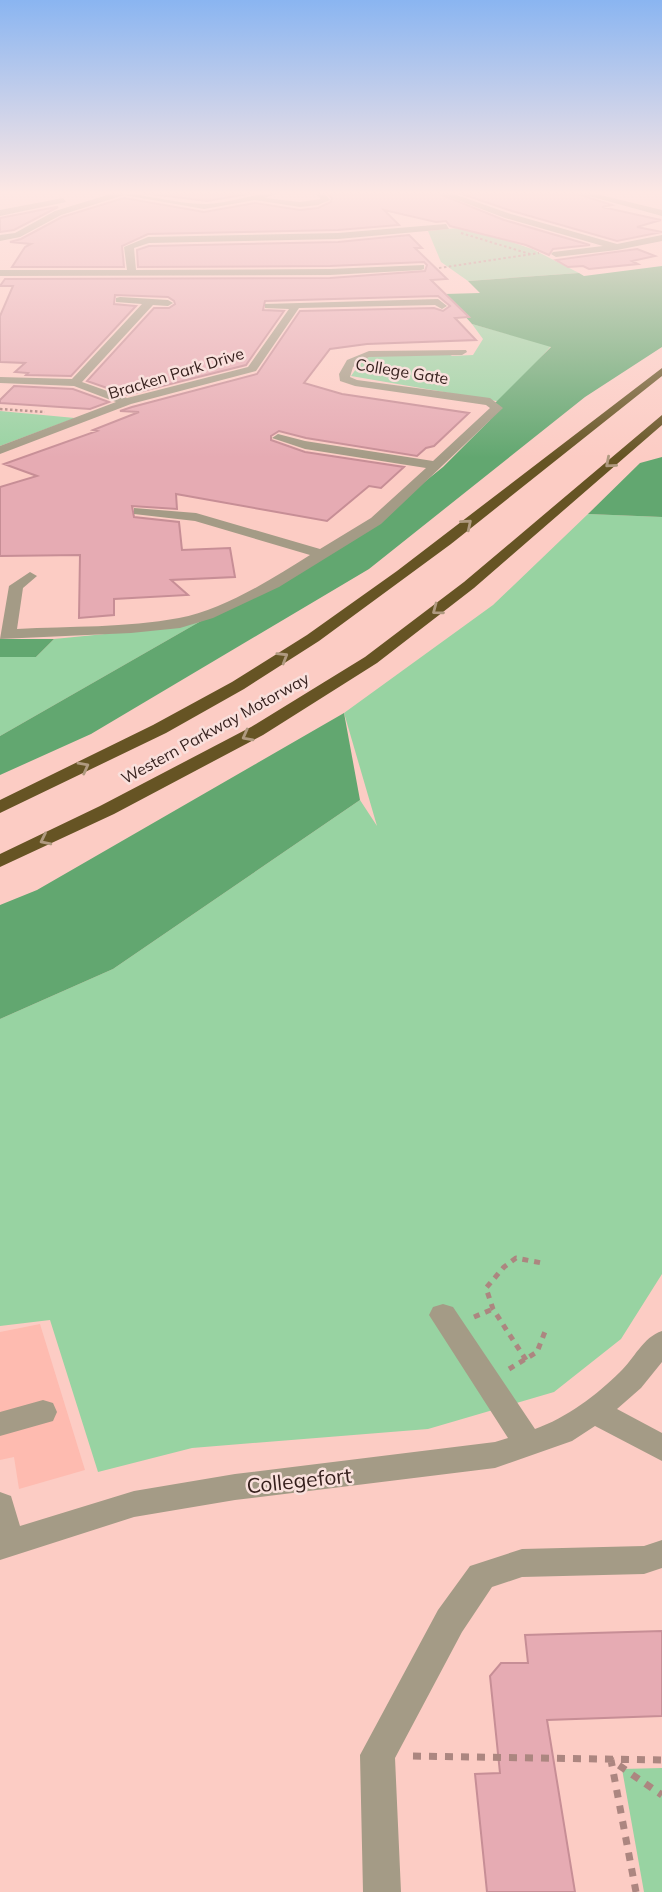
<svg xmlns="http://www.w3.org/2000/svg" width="662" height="1892" font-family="Mulish,sans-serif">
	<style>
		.built { fill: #febbb0 }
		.green { fill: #98d3a2 }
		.forest { fill: #62a770 }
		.building { fill: #e6abb3; stroke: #c78e96; stroke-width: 2 }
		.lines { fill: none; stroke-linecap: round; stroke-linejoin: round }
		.path-far3 { stroke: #ac8680; stroke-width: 2; stroke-dasharray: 2.5 2.5; stroke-linecap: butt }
		.path-far2 { stroke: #ac8680; stroke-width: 2.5; stroke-dasharray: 2.5 2.5; stroke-linecap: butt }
		.path-far1 { stroke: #ac8680; stroke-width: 5; stroke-dasharray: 6 6; stroke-linecap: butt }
		.path { stroke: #ac8680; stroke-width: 7; stroke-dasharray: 8 8; stroke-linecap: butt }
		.minor { fill: #a49b86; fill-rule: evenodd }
		.highway { fill: #665424; fill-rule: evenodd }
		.oneway { stroke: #b09a80 }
		.labels { text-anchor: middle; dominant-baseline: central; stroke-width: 5; stroke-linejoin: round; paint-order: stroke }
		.far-street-label { font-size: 16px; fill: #341e1b; stroke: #f9e0dc }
		.near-street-label { font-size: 21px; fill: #341e1b; stroke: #f9e0dc }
	</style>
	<rect width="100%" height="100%" fill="#fcccc4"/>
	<path class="built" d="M40 1324 85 1470 19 1489 14 1457 0 1460V1332Z"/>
	<path class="green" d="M468 227 532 249 579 273 468 281 441 262 428 231Z
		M472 324 551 346 502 402 351 376 363 359 372 356 447 353 452 356 473 355 483 339Z
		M0 411 75 418 0 446Z
		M588 514 662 517V1274L621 1339 554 1392 428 1429 192 1448 98 1472 50 1320 0 1326V1019L113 969 360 800 377 826 344 713 493 605Z
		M201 621 0 736V657H36L54 639 166 628Z
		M662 1768V1892H644L622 1769Z"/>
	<path class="forest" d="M662 266V347L585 397 369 569 91 734 0 775V736L376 521 443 467 490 420V408L551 347 472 324 445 294 480 293 468 281 579 273 584 276Z
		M662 457V517L588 514 640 463Z
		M0 639H54L36 657H0Z
		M344 713 360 800 113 969 0 1019V905L37 890Z"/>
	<path class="building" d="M142 193H254L207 201Z
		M327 193H437L504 220 590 245 553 249 549 255 526 245 450 226 446 221 436 222 384 210 399 225 338 230 148 234 122 246 124 267H12L25 247 31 244 10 242 21 239 62 217 124 198 204 212 255 203 300 210 318 208 331 202 332 198Z
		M459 193H575L612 205 602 207 661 220 637 227 662 232 617 241 512 211Z
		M56 207H58L14 230 0 232V218Z
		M409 235 422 248H415L447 279 431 280 469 317 455 318 476 340 367 344 330 349 304 383 342 394 469 413 434 446 426 448 417 456 306 438 279 431 271 436V440L305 452 404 467 381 488 369 486 327 521 176 494 177 509 132 506 134 517 179 522 182 550 230 548 235 577 171 580 188 595 114 599V615L79 618 80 555 0 556V487L37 476 4 464 97 431 93 430 139 412 120 411 132 407 257 374 300 311 434 308 443 311 450 306 438 296 265 301 263 310 284 311 246 365 127 395 87 381 154 308H169L175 304 174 301 168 297 115 295 114 304 136 306 71 376 26 375 28 373 15 372 25 363 0 362V316L13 286H0L5 279 330 278 425 271 427 265 424 262 330 266 138 267 137 250 149 246 338 242Z
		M637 249 655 256 632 261 638 264 589 269 583 266 568 267 556 260Z
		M14 386 73 389 109 402 90 409 0 403V400Z
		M662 1631V1716L547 1720 575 1892H487L475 1774 500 1773 490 1676 501 1663H528L525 1635Z"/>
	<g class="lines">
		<path class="path-far3" d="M461 233 530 254
			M439 268 539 253"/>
		<path class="path-far2" d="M0 409 45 412"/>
		<path class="path-far1" d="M474 1317 493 1309
			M526 1360 493 1309 486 1288 504 1267 516 1258 542 1263
			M509 1369 537 1352 546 1329"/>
		<path class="path" d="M413 1756 662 1760
			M636 1892 611 1760 662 1795"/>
		<path class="minor" d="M114 193C145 193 178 205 207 204 231 203 254 193 278 193L265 198 300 202 321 199 315 193H324L330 200 318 205 300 207 255 200 204 209 124 195 61 215 20 237 0 241V235L15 233 55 211Z
			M439 193H451L511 214 617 244 662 235V241L617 250 556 257 551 254 553 252 603 246 505 218Z
			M578 193H592L662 210V216Z
			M63 198 66 202 0 216V210Z
			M446 224 449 229 338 239 149 243 134 248 136 270 330 269 424 265V269L421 270 330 275 0 276V270H127L124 247 148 237 338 233Z
			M120 297 168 300 173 303 168 306 153 305 82 382 127 398 248 367 289 309 265 308V304L438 299 447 306 442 309 435 305 299 308 256 371 131 404 0 454V446L116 402 74 386 0 383V377L72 379 142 304 116 302V298Z
			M466 350 467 352 462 355 369 357 353 367 350 377 357 380 490 398 503 408 381 524 279 587 213 618 180 628 131 633 0 639 9 586 30 572 37 576 23 588 17 629C70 626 126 628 179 618 223 610 272 579 310 555L195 521 134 514V508L196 513 320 549 371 518 426 468 305 449 272 438 278 434 305 441 433 461 490 408 486 405 355 386 340 381 339 374 347 360 369 351Z
			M443 1304 453 1307 535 1429C566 1418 597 1395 620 1372 634 1359 643 1337 662 1331V1362L641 1388 617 1409 662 1433V1461L595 1426 572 1441 495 1468 235 1500 134 1517 0 1560V1492L11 1496 20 1526 134 1491 235 1474 495 1442 508 1438 429 1315 433 1307Z
			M43 1400 53 1403 57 1412 53 1421 0 1436V1412Z
			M662 1540V1568L644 1574 522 1577 492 1587 462 1632 395 1758 401 1892H363L360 1755 438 1610 470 1566 522 1549 644 1546Z"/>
		<path class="highway" d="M662 368V376L451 544 319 641 244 689 166 733 0 813V800L153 725 232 682 307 635 397 571Z
			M662 415V425L474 588 377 663 263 735 114 814 0 867V854L100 806 251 727 365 657 464 582Z"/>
	</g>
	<defs><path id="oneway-chevron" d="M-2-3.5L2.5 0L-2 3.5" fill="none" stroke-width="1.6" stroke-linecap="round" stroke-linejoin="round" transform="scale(1.75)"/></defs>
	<g class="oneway">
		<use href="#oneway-chevron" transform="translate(610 463) rotate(139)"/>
		<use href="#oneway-chevron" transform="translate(467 524) rotate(-40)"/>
		<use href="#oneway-chevron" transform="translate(437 610) rotate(143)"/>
		<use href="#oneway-chevron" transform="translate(283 657) rotate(-31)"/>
		<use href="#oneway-chevron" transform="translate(247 736) rotate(152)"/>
		<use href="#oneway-chevron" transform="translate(84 767) rotate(-28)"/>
		<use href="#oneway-chevron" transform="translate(45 840) rotate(154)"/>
	</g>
	<linearGradient id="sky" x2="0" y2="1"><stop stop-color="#8ab5f1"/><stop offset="0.42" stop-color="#fee8e4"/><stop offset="1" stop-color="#fee8e4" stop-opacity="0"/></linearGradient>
	<rect width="662" height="458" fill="url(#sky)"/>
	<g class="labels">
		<g class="far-street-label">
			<text transform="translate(402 371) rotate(9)">College Gate</text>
			<text transform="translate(176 373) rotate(-17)">Bracken Park Drive</text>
			<text transform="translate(215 728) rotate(-29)">Western Parkway Motorway</text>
		</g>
		<g class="near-street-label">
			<text transform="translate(299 1480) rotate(-6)">Collegefort</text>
		</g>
	</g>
</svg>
